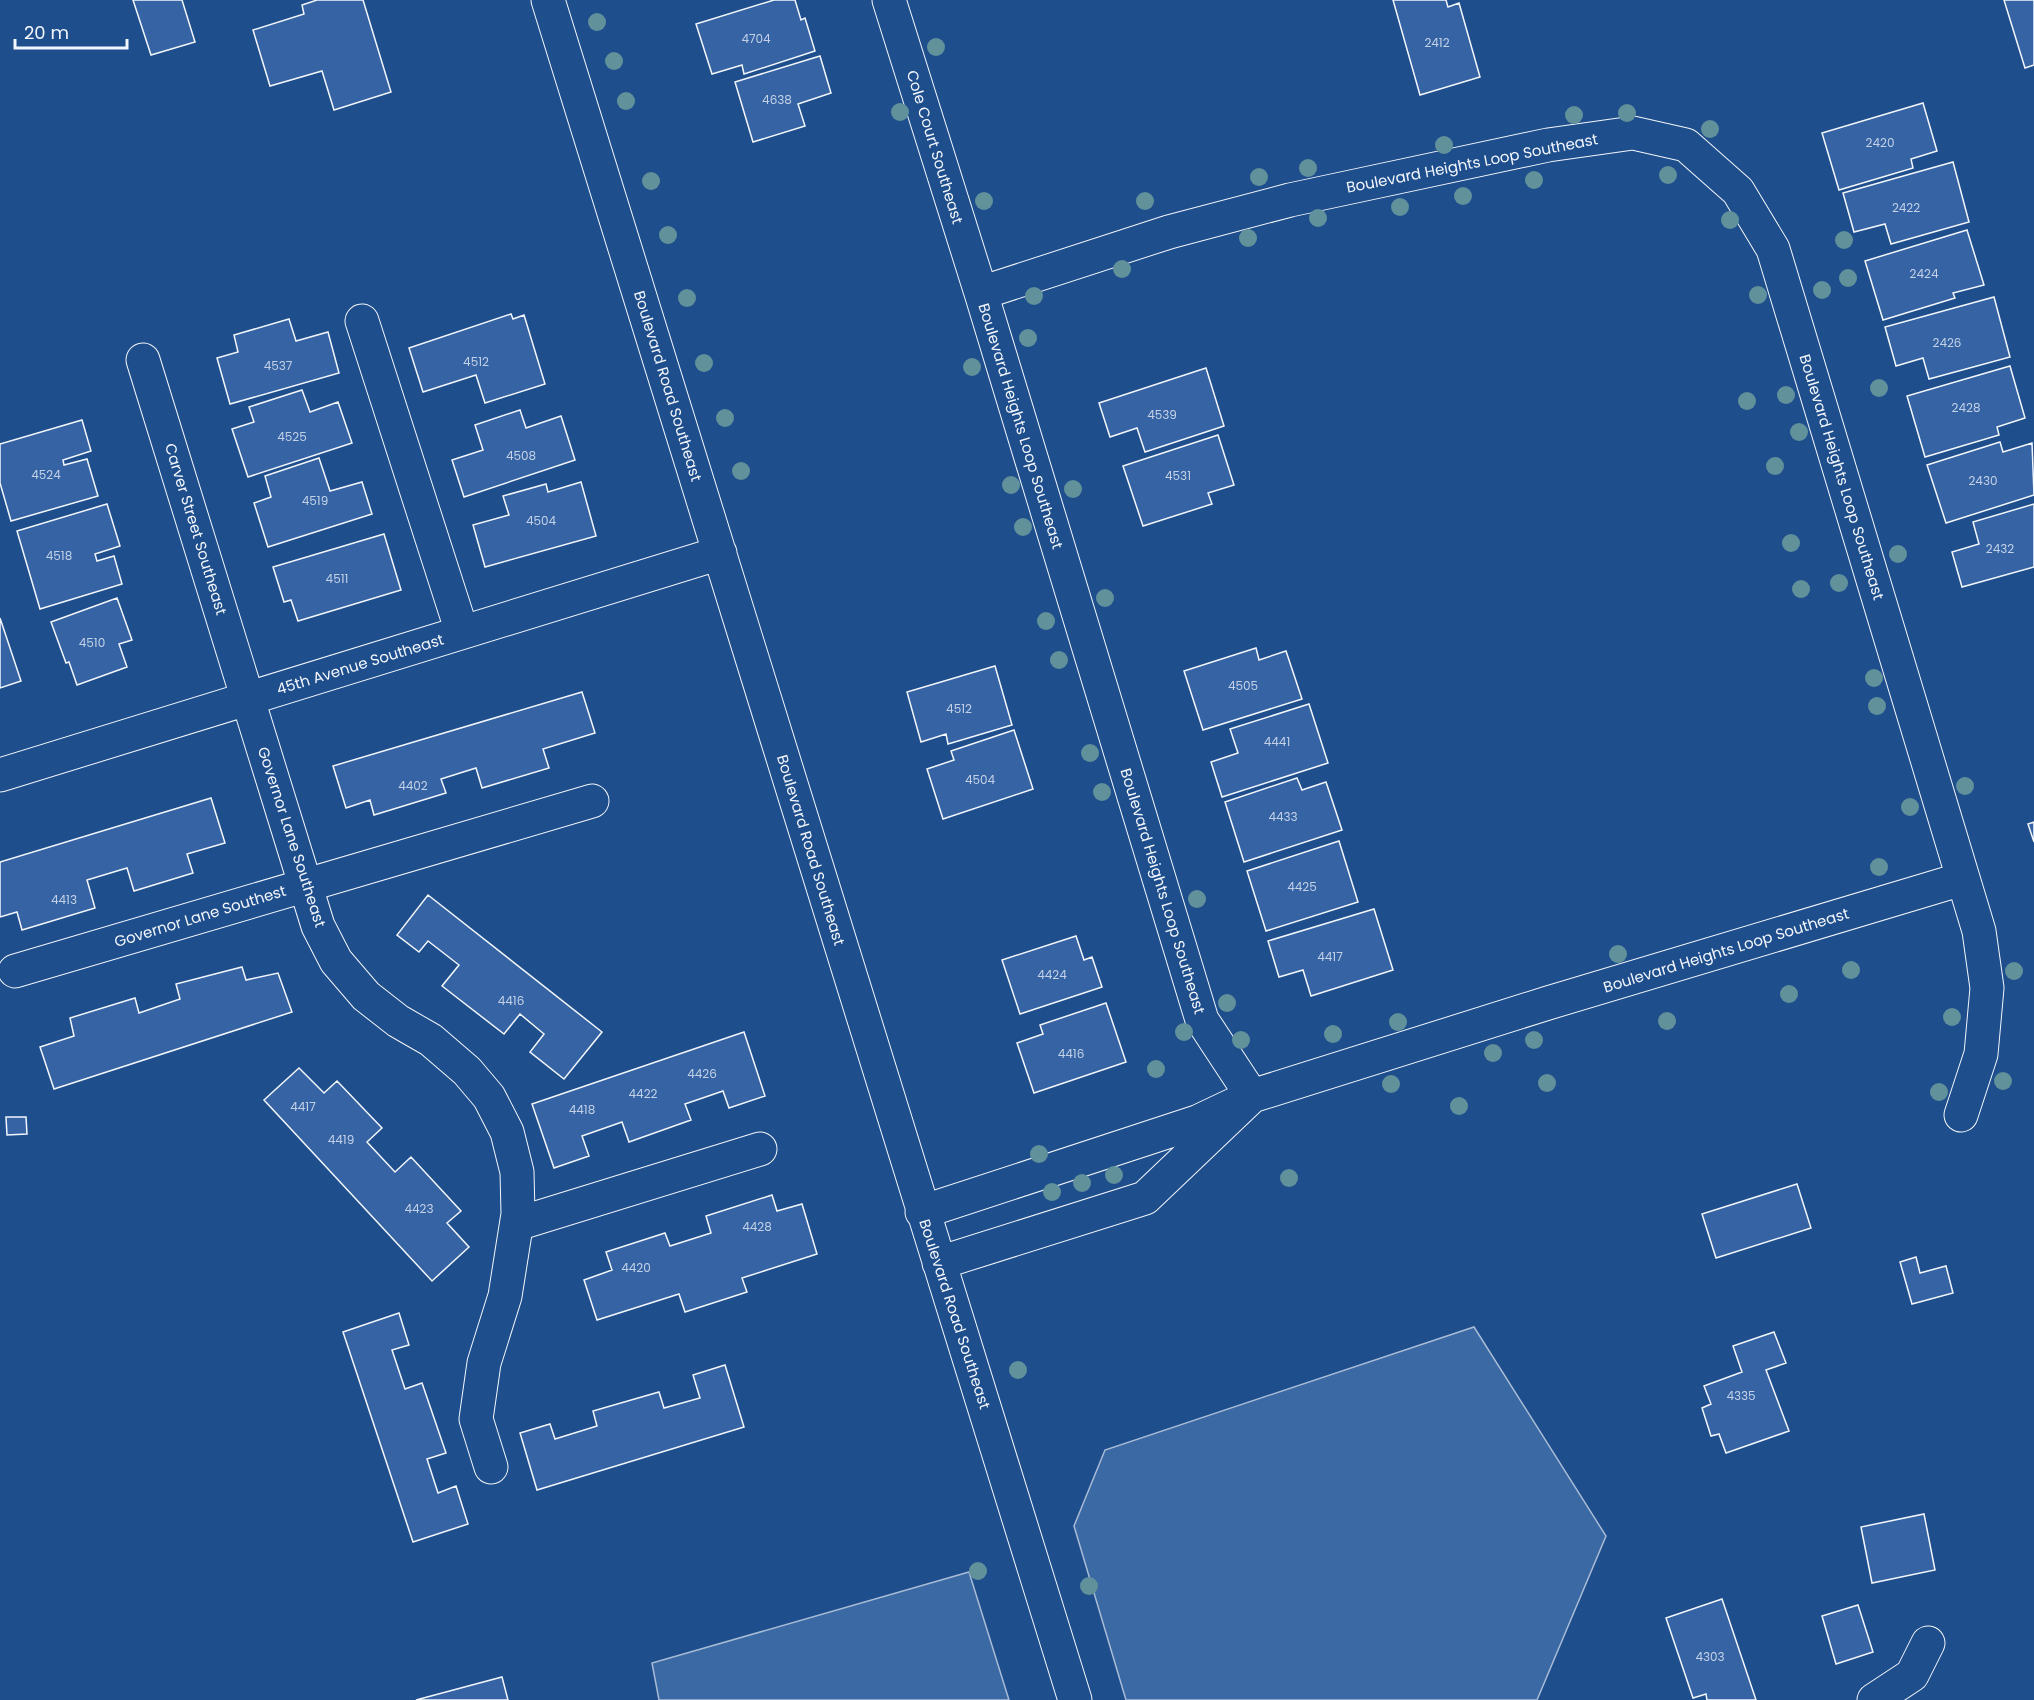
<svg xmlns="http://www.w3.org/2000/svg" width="2034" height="1700" font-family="Poppins,sans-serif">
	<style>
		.water { fill: #3b69a3; stroke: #a8bbd7; stroke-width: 1.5 }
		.building { fill: #3563a3; stroke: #f2f6ff; stroke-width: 1.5 }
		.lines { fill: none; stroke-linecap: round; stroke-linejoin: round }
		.minor-casing { stroke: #f2f6ff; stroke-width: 35 }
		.minor { stroke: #1f4e8c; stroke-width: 33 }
		.tree { fill: #61919a }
		.labels { text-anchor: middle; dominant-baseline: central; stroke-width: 4.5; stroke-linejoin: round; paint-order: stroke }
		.number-label { font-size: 12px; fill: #c3d1e8 }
		.street-label { font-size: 15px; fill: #f2f6ff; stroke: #1f4e8c }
	</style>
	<rect width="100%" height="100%" fill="#1f4e8c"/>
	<path class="water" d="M1474 1327 1606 1536 1537 1700H1126L1074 1526 1105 1450Z
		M969 1572 1009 1700H659L652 1663Z"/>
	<path class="building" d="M133 0H182L195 42 151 55Z
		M317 0H363L391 92 334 110 322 71 270 86 253 30 304 14 302 5Z
		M774 0H795L801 20 805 18 815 51 744 74 742 65 712 74 696 24Z
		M1393 0H1446L1448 7 1459 3 1480 77 1420 95Z
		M2004 0H2034V65L2025 68Z
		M820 56 831 93 798 104 805 126 753 142 735 82Z
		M1923 103 1937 151 1911 159 1913 168 1839 190 1822 133Z
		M1953 162 1969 222 1891 244 1885 224 1854 232 1843 193Z
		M1967 230 1984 285 1953 293 1955 298 1883 320 1865 261Z
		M1994 297 2010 357 1929 379 1923 358 1896 366 1885 327Z
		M511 314 513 319 524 315 545 384 485 403 476 375 423 392 409 348Z
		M289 319 296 341 328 332 339 373 230 404 217 358 238 352 234 335Z
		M2010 366 2025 418 1997 427 1999 435 1925 457 1907 396Z
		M1206 368 1224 426 1145 452 1137 428 1110 437 1099 403Z
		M302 390 310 412 338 402 352 443 248 477 232 429 254 422 249 407Z
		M520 410 526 428 561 416 575 460 464 497 452 460 483 450 475 425Z
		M82 420 91 451 63 460 64 465 87 459 98 496 11 521 0 483V444Z
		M1218 435 1234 485 1208 493 1212 504 1143 526 1123 466Z
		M2000 442 2003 452 2032 443 2034 495 1946 523 1927 465Z
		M319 458 330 491 362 482 372 514 268 547 254 503 271 497 265 476Z
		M581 482 596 536 485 567 473 525 509 515 503 496 546 484 548 492Z
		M107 504 120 546 95 554 97 561 114 556 122 584 40 609 17 531Z
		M2034 504V567L1962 587 1952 552 1979 544 1973 522Z
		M384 534 401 590 298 621 291 600 284 602 273 567Z
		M117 598 132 640 119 644 127 667 77 685 69 662 66 663 51 622Z
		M0 618 21 681 0 688Z
		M1256 648 1259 660 1286 651 1302 699 1203 730 1184 671Z
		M995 666 1012 725 948 744 946 734 921 742 907 692Z
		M582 692 595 733 543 749 549 768 482 788 476 768 441 779 446 793 374 815 370 800 346 808 333 766Z
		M1309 704 1328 763 1222 797 1211 762 1238 753 1230 729Z
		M1014 730 1033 789 943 819 927 769 954 760 951 751Z
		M1297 778 1302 790 1326 782 1342 830 1244 862 1225 802Z
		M211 798 225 843 187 854 193 873 134 891 127 868 87 880 95 908 22 930 17 912 0 917V862Z
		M2034 822V842L2028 824Z
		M1339 841 1358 902 1266 931 1247 871Z
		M428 895 602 1032 564 1079 530 1052 544 1034 520 1014 504 1034 442 986 459 965 428 941 419 952 397 935Z
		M1374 909 1393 970 1311 996 1303 970 1279 977 1268 941Z
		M1076 936 1084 960 1092 957 1102 987 1020 1014 1002 960Z
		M242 967 246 980 278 973 292 1012 54 1089 40 1047 74 1036 70 1018 135 998 139 1013 180 999 176 984Z
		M1106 1003 1126 1062 1034 1093 1017 1043 1043 1034 1040 1025Z
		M744 1032 765 1096 729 1108 723 1091 685 1104 691 1120 629 1142 622 1122 582 1136 589 1156 554 1168 532 1104Z
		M299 1068 324 1093 337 1081 382 1128 367 1142 395 1172 411 1157 461 1211 447 1223 469 1247 432 1281 264 1100Z
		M6 1117H26L27 1134 7 1135Z
		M1797 1184 1811 1228 1716 1258 1702 1214Z
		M772 1195 777 1211 802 1204 817 1254 742 1278 747 1292 685 1312 679 1294 597 1320 584 1280 612 1270 606 1252 665 1233 670 1246 711 1233 706 1216Z
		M1916 1257 1920 1273 1946 1266 1953 1293 1912 1304 1900 1262Z
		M399 1313 409 1345 392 1350 405 1389 422 1383 446 1453 427 1459 438 1493 456 1486 468 1524 413 1542 343 1332Z
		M1774 1332 1786 1363 1766 1370 1789 1431 1726 1453 1719 1434 1711 1436 1702 1408 1711 1404 1704 1386 1742 1372 1733 1346Z
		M725 1365 744 1427 537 1490 520 1433 550 1424 555 1439 597 1426 593 1411 659 1392 664 1408 700 1398 693 1375Z
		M1924 1514 1935 1570 1872 1583 1861 1527Z
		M1722 1599 1756 1700H1707L1706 1694 1693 1698 1666 1618Z
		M1858 1605 1873 1652 1836 1664 1822 1616Z
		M502 1677 508 1700H416Z"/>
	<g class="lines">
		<g class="minor-casing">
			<path id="minor" d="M548 0 1075 1700
				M889 0 981 293
				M362 321 462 632
				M143 360 318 926 336 961 366 996 398 1021 431 1040 467 1071 489 1097 507 1132 517 1172 518 1214 505 1296 484 1363 476 1419 491 1467
				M0 775 720 553
				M15 971 592 801
				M1961 1115 1981 1054 1987 988 1979 931 1773 249 1738 191 1686 145 1633 133 1548 145 1290 200 1169 232 981 293 1202 1020 1252 1096 1548 1003 1962 879
				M922 1212 1197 1122 1252 1096 1145 1198 939 1263
				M517 1224 760 1149
				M1874 1700 1912 1675 1928 1643"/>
		</g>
		<use href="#minor" class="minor"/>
	</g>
	<g class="tree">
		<circle cx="597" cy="22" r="9"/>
		<circle cx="936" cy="47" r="9"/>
		<circle cx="614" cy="61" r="9"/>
		<circle cx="626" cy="101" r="9"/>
		<circle cx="900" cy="112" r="9"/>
		<circle cx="1627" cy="113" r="9"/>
		<circle cx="1574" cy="115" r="9"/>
		<circle cx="1710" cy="129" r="9"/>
		<circle cx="1444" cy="145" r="9"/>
		<circle cx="1308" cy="168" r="9"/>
		<circle cx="1668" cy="175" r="9"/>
		<circle cx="1259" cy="177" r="9"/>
		<circle cx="1534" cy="180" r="9"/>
		<circle cx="651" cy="181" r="9"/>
		<circle cx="1463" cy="196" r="9"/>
		<circle cx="984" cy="201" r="9"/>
		<circle cx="1145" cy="201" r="9"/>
		<circle cx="1400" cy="207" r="9"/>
		<circle cx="1318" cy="218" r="9"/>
		<circle cx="1730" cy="220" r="9"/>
		<circle cx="668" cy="235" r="9"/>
		<circle cx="1248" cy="238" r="9"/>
		<circle cx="1844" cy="240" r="9"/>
		<circle cx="1122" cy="269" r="9"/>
		<circle cx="1848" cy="278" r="9"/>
		<circle cx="1822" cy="290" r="9"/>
		<circle cx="1758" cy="295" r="9"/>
		<circle cx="1034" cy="296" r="9"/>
		<circle cx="687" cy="298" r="9"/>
		<circle cx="1028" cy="338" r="9"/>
		<circle cx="704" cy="363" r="9"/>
		<circle cx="972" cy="367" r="9"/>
		<circle cx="1879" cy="388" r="9"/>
		<circle cx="1786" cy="395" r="9"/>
		<circle cx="1747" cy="401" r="9"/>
		<circle cx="725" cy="418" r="9"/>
		<circle cx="1799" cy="432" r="9"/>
		<circle cx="1775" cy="466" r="9"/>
		<circle cx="741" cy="471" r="9"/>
		<circle cx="1011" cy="485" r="9"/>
		<circle cx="1073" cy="489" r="9"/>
		<circle cx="1023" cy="527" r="9"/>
		<circle cx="1791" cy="543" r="9"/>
		<circle cx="1898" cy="554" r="9"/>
		<circle cx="1839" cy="583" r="9"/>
		<circle cx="1801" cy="589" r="9"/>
		<circle cx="1105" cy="598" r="9"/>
		<circle cx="1046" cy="621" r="9"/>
		<circle cx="1059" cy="660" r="9"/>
		<circle cx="1874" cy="678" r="9"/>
		<circle cx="1877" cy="706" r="9"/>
		<circle cx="1090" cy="753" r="9"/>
		<circle cx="1965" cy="786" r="9"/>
		<circle cx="1102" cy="792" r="9"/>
		<circle cx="1910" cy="807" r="9"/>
		<circle cx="1879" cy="867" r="9"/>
		<circle cx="1197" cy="899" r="9"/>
		<circle cx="1618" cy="954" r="9"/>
		<circle cx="1851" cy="970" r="9"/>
		<circle cx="2014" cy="971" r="9"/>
		<circle cx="1789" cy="994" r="9"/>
		<circle cx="1227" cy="1003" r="9"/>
		<circle cx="1952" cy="1017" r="9"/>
		<circle cx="1667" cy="1021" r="9"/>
		<circle cx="1398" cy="1022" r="9"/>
		<circle cx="1184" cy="1032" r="9"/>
		<circle cx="1333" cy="1034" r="9"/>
		<circle cx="1241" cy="1040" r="9"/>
		<circle cx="1534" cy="1040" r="9"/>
		<circle cx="1493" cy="1053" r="9"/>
		<circle cx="1156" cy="1069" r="9"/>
		<circle cx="2003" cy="1081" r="9"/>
		<circle cx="1547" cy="1083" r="9"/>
		<circle cx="1391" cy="1084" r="9"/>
		<circle cx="1939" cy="1092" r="9"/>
		<circle cx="1459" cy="1106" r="9"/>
		<circle cx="1039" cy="1154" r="9"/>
		<circle cx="1114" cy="1175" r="9"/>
		<circle cx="1289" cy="1178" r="9"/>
		<circle cx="1082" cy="1183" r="9"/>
		<circle cx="1052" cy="1192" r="9"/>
		<circle cx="1018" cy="1370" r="9"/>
		<circle cx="978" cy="1571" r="9"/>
		<circle cx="1089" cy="1586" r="9"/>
	</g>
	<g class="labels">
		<g class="number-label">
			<text x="756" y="38">4704</text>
			<text x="1437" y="42">2412</text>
			<text x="777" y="99">4638</text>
			<text x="1880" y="142">2420</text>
			<text x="1906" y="207">2422</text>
			<text x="1924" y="273">2424</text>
			<text x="1947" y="342">2426</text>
			<text x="476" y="361">4512</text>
			<text x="278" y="365">4537</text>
			<text x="1966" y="407">2428</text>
			<text x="1162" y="414">4539</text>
			<text x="292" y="436">4525</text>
			<text x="521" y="455">4508</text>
			<text x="46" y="474">4524</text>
			<text x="1178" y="475">4531</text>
			<text x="1983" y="480">2430</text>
			<text x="315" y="500">4519</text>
			<text x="541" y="520">4504</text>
			<text x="2000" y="548">2432</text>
			<text x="59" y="555">4518</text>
			<text x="337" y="578">4511</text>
			<text x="92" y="642">4510</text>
			<text x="1243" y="685">4505</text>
			<text x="959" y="708">4512</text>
			<text x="1277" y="741">4441</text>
			<text x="980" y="779">4504</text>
			<text x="413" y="785">4402</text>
			<text x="1283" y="816">4433</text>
			<text x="1302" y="886">4425</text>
			<text x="64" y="899">4413</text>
			<text x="1330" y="956">4417</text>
			<text x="1052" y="974">4424</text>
			<text x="511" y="1000">4416</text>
			<text x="1071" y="1053">4416</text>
			<text x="702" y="1073">4426</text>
			<text x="643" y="1093">4422</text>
			<text x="303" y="1106">4417</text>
			<text x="582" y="1109">4418</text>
			<text x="341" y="1139">4419</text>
			<text x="419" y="1208">4423</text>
			<text x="757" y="1226">4428</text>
			<text x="636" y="1267">4420</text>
			<text x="1741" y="1395">4335</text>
			<text x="1710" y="1656">4303</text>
		</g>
		<g class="street-label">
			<text transform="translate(935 147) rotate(73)">Cole Court Southeast</text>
			<text transform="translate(1472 163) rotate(-11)">Boulevard Heights Loop Southeast</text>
			<text transform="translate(668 386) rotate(73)">Boulevard Road Southeast</text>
			<text transform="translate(1021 426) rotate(73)">Boulevard Heights Loop Southeast</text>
			<text transform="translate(1842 477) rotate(73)">Boulevard Heights Loop Southeast</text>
			<text transform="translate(196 529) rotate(73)">Carver Street Southeast</text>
			<text transform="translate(360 664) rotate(-17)">45th Avenue Southeast</text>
			<text transform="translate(292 837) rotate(72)">Governor Lane Southeast</text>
			<text transform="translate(811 850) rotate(73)">Boulevard Road Southeast</text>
			<text transform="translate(1163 891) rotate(73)">Boulevard Heights Loop Southeast</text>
			<text transform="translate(200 916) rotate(-17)">Governor Lane Southest</text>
			<text transform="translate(1726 950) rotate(-17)">Boulevard Heights Loop Southeast</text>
			<text transform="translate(955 1314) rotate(72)">Boulevard Road Southeast</text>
		</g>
	</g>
	<path d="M15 39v9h112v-9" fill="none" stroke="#f2f6ff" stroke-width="3"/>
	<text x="24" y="39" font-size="18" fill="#f2f6ff" stroke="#1f4e8c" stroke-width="4.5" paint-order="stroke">20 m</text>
</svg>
